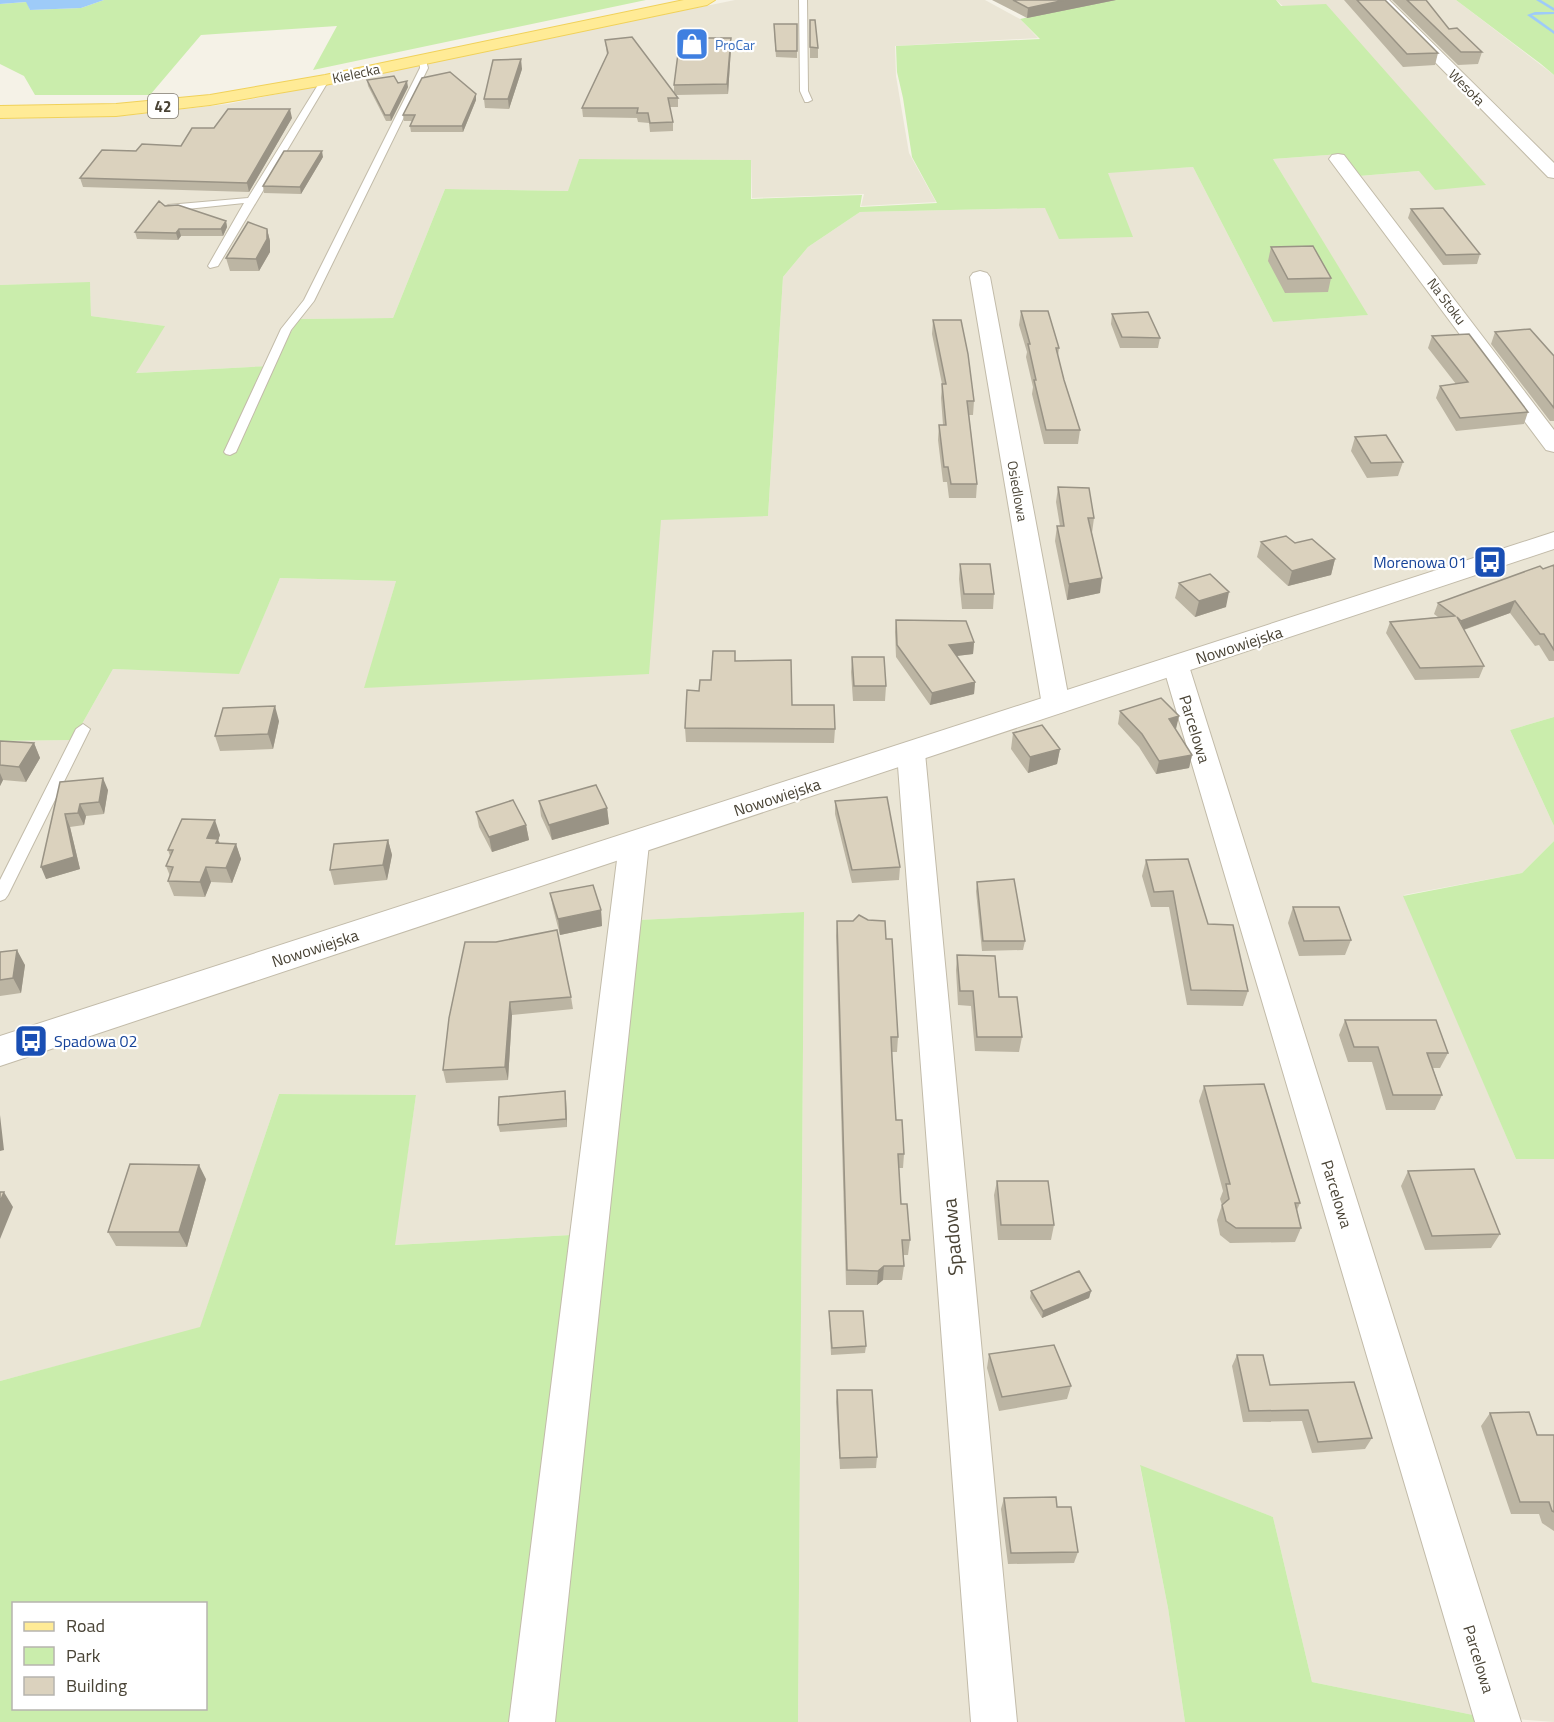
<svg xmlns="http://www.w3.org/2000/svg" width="1554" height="1722" font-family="'Titillium Web',sans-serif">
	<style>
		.residential { fill: #eae5d5 }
		.green { fill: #caedac; fill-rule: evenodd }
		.water { fill: #9ecbf8 }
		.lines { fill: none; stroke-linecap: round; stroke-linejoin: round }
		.stream { fill: #9ecbf8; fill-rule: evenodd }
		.service-casing { stroke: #c2bba9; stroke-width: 2 }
		.minor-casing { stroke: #c2bba9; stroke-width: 2 }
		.tertiary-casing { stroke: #c2bba9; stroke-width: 2 }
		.primary-casing { stroke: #f0d15a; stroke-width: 2 }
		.service { fill: #fff; fill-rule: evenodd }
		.minor { fill: #fff; fill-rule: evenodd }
		.tertiary { fill: #fff; fill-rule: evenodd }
		.primary { fill: #ffeb96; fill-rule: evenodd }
		.wall { fill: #bcb5a3 }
		.shaded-wall { fill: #999385 }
		.building { fill: #dbd2be; stroke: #999385; stroke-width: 1.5 }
		.labels { text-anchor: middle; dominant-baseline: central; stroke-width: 4.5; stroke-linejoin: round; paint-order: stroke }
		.far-shop-label { font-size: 14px; fill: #366cbe; stroke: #fff; text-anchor: start }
		.far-street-label { font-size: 14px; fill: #494335; stroke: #fff }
		.shield { fill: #fff; stroke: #807b72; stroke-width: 1.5 }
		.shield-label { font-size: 15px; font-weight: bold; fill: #494335 }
		.transit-label { font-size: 16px; fill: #164399; stroke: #fff; text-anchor: end }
		.street-label { font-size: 16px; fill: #494335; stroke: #fff }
		.near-street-label { font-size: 20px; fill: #494335; stroke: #fff }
	</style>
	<rect width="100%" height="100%" fill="#f5f2e7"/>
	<path class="residential" d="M735 0H985L1020 19 1038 38 895 46 896 76 909 153 936 202 861 206 864 194 752 198 751 160 579 159 569 191 445 189 393 318 299 319 271 366 135 373 164 326 91 316 90 283 0 285V119L122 116 228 104Z
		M1276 0H1456L1554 75V717L1510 730 1554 826V841L1522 873 1404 895 1516 1159H1554V1722L1478 1716 1312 1682 1273 1517 1140 1466 1168 1608 1185 1722H798L804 912 638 920 607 1233 394 1245 416 1095 279 1094 200 1328 0 1381V741L73 740 113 669 239 673 280 578 396 581 365 688 661 519 768 516 783 277 808 247 860 212 1045 208 1132 237 1107 172 1193 167 1273 322 1367 315 1273 159 1341 154 1359 176 1420 171 1485 185Z"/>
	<path class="green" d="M104 0H646L313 70 337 26 201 35 150 95H35L24 76 0 64V4L27 2 30 10 81 8Z
		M1106 0H1276L1281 6 1326 4 1486 185 1435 190 1419 171 1359 176 1341 154 1273 159 1368 315 1273 322 1193 167 1108 173 1133 237 1059 239 1045 208 860 212 808 247 783 277 768 516 661 520 649 674 364 688 396 581 280 578 239 674 113 669 73 740 0 741V285L90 282 91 316 165 326 136 373 270 366 299 319 393 318 445 189 568 191 579 159 751 160V199L862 195 860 207 937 203 912 157 903 98 897 72 896 46 1040 39 1020 19Z
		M1456 0H1554V75L1541 64Z
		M1554 717V826L1510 730Z
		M1554 841V1159H1516L1403 896 1522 873Z
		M804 912 798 1722H0V1381L200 1327 279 1094 416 1095 395 1245 607 1233 638 920ZM14 1604H206V1708H14Z
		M1140 1465 1273 1517 1312 1682 1478 1716 1480 1722H1185L1168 1608Z"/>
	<path class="water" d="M0 0H104L81 8 30 10 26 2 0 4Z"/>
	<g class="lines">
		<path class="stream" d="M1536 0H1541L1554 8V11Z
			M1535 12H1554V14L1532 15 1554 31V34L1527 15Z"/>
		<g class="service-casing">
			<path id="service" d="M799 0H807L808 91 812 100 808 102H805L800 91Z
				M419 57H425L428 68 314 301 291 330 236 452 230 455 226 454 224 452 281 329 304 300 420 68Z
				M325 78 329 80 218 266 210 268 208 266 244 203 168 211 163 208 168 205 248 198 321 80Z
				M83 724 90 729 8 895 5 899 0 901V880L76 729Z"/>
		</g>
		<g class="minor-casing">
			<path id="minor" d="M1374 0H1389L1554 163V178L1548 177Z
				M1338 154 1344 155 1554 430V452L1546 450 1332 163 1329 159 1332 155Z
				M980 271 987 273 990 277 1070 705 1066 711 1056 714 1046 711 1042 705 970 277 973 273Z
				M1176 658 1185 660 1189 666 1521 1722H1475L1163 666 1167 660Z
				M911 744 921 746 925 753 1017 1722H971L897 753 901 746Z
				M634 833 645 837 649 844 555 1722H509L619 844 623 837Z"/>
		</g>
		<g class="tertiary-casing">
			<path id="tertiary" d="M1554 532V549L0 1066V1036Z"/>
		</g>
		<g class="primary-casing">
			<path id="primary" d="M684 0H715L707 5 325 85 210 105 116 116 0 118V106L116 104 210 95 325 75Z"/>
		</g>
		<use href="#service" class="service"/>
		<use href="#minor" class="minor"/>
		<use href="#tertiary" class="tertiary"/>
		<use href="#primary" class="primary"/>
	</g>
	<path class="wall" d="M992 0H1116L1027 18Z
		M1344 0H1385L1438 53 1435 65 1403 67Z
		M1392 0H1426L1449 29 1482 52 1478 64 1458 65Z
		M810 20 818 48V58H810Z
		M797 24V58L776 57 774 30Z
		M605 40 674 94V85L731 48 728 94 676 95 678 98V107H670L673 122V131L650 132 649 123 638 122 637 118 583 117 582 108 607 55Z
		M522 69 509 109 485 108 484 99Z
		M367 80 398 83 408 87 391 121H386L368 86Z
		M476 100 463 132H411L410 126 412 121H404L403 115Z
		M292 118 249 192 83 187 80 178 136 151 181 146 214 128Z
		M323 157 301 194 264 193 263 186Z
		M165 206 226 221 227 227 223 236H181L178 240 137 239 135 232Z
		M1411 209 1480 254 1477 264 1443 265 1408 218Z
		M267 229 270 241V252L259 271H230L226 258Z
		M1271 247 1331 278 1328 292 1285 293 1268 261Z
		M1021 311 1059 348 1058 356 1064 380 1080 430 1078 444H1044L1032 394 1033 387 1026 357 1027 352 1019 325Z
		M1112 314 1160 338 1158 348H1120L1111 324Z
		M933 320 974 401 973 415H969L977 484 976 498H949L947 482H943L938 440 939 425H943L941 398 942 384 932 334Z
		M1495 332 1554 356V421H1550L1491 344Z
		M1432 336 1528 412 1524 424 1456 431 1436 398 1440 386 1456 384 1428 348Z
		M1355 437 1403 462 1398 476 1367 478 1351 451Z
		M1058 487 1094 518 1092 533 1100 593 1067 600 1055 541 1057 526H1060L1056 502Z
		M1261 542 1295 543 1335 559 1331 575 1288 586 1257 557Z
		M960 564 994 594 993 609H962L959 579Z
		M1554 565V661H1549L1539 645 1535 646 1510 613 1464 630 1484 666 1479 678 1415 680 1386 633 1390 622 1438 617 1434 614 1438 603Z
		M1179 583 1226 607 1195 617 1175 598Z
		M896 620 974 642 973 654 956 656 975 682 974 694 930 705 896 657 895 632Z
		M852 657 886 686 885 701H853L851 672Z
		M735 661 792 705 835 729 834 743 686 742 685 728 699 691Z
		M1120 711 1179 716 1175 729 1192 755 1189 768 1156 774 1139 747 1118 724Z
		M279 721 273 749 220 751 215 736Z
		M1013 733 1060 749 1057 764 1028 773 1011 749Z
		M0 741 34 743 40 758 26 782 3 780 0 786Z
		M60 782 108 790 104 814 86 816 84 825 70 827 80 869 46 879Z
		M539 801 607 808 609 824 552 840 541 816Z
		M835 801 900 867 899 880 852 883 835 814Z
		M476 812 526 825 529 840 492 852 479 827Z
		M220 835 218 840 220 843 236 844 241 859 232 883 211 882 205 897 174 896 168 881 170 876 166 866 170 856 168 850Z
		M388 840 392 855 387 880 334 885 330 870Z
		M1146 860 1208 924 1248 991 1243 1006 1187 1005 1169 907H1151L1142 876Z
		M977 882 1025 941 1023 950 982 951 976 891Z
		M550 893 601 910 602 926 560 935 553 908Z
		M1293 907 1351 940 1345 955 1299 956 1288 923Z
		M837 921 886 939 898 1037 897 1052H892L896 1120 904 1154 903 1168H899L901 1204 910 1240 908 1255H903L904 1266 902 1280H883L877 1285H846L836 936Z
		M496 942 571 997 573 1009 512 1015 508 1080 446 1083 443 1070Z
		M0 952 25 965 21 993 0 996Z
		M957 955 999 997 1022 1037 1019 1052 975 1051 971 1006 958 1005 956 970Z
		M1345 1020 1448 1053 1440 1068H1433L1442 1095 1435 1110H1386L1372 1062H1348L1339 1035Z
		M1204 1086 1300 1203 1297 1210 1301 1228 1295 1242 1230 1243 1220 1235 1217 1220 1222 1205 1220 1199 1223 1191 1199 1101Z
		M566 1099 567 1127 500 1132 498 1125Z
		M1408 1171 1500 1234 1491 1248 1425 1250 1401 1186Z
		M206 1179 187 1247 116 1246 108 1232Z
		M997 1181 1054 1225 1051 1240H998L994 1195Z
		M1031 1291H1091L1089 1298 1042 1318 1030 1298Z
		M829 1311 866 1346 865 1353 831 1355Z
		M989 1354 1071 1386 1067 1399 999 1411 987 1368Z
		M1237 1355 1270 1385 1372 1438 1365 1449 1312 1453 1302 1421 1243 1422 1232 1366Z
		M837 1390 877 1457 876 1468 840 1469 836 1402Z
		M1490 1413 1537 1435H1554V1531L1542 1523 1539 1514H1511L1481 1426Z
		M1004 1498 1078 1552 1074 1563 1008 1564 1001 1509Z"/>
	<path class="shaded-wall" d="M1065 0H1116L1027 18 1028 8Z
		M731 38V48L728 94 727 84Z
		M521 59 522 69 509 109 508 99Z
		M407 81 408 87 391 121 390 115Z
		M476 94V100L463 132 462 126Z
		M290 109 292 118 249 192 247 183Z
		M322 151 323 157 301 194 300 187Z
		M226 221 227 227 223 236 221 229Z
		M179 229 181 236 178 240 176 233Z
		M267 229 270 241V252L259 271 256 259Z
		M1335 559 1331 575 1288 586 1292 571Z
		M1102 578 1100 593 1067 600 1069 584Z
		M1229 592 1226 607 1195 617 1199 601Z
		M1515 601 1510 613 1457 632 1461 621Z
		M974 642 973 654 948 657 949 645Z
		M975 682 974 694 930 705 932 693Z
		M275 706 279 721 273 749 268 734Z
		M1179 716 1176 729 1166 732 1169 719Z
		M34 743 40 758 26 782 19 767Z
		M1060 749 1057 764 1028 773 1030 757Z
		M1192 755 1189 768 1156 774 1159 761Z
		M0 773 3 780 0 786Z
		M103 778 108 790 104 814 99 802Z
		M80 804 86 816 84 825 78 813Z
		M607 808 609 824 552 840 549 825Z
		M65 814 70 827 80 869 46 879 41 867Z
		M215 820 220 835 218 840 223 854 207 838Z
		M526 825 529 840 492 852 489 837Z
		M388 840 392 855 387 880 383 865Z
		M236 844 241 859 232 883 226 868Z
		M206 867 211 882 205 897 200 882Z
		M601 910 602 926 560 935 558 919Z
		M17 950 25 965 21 993 13 978Z
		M510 1002 512 1015 508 1080 505 1067Z
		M565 1091 566 1099 567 1127 566 1119Z
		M0 1115 4 1150 0 1151Z
		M199 1165 206 1179 187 1247 179 1232Z
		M4 1192 13 1207 0 1239V1202Z
		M884 1266 883 1280 877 1285 878 1271Z
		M1091 1291 1089 1298 1042 1318 1043 1311Z"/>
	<path class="building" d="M1013 0H1065L1028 8Z
		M1357 0H1385L1438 53 1407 54Z
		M1407 0H1426L1449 29 1457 28 1482 52H1461Z
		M810 20H815L818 48 810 47Z
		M774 24H797V51H776Z
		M632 37 678 98H668L673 122 650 123 648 113H637L638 108H582L608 53 605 40Z
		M680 38H731L727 84 674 85Z
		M521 59 508 99H484L493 60Z
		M450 72 476 94 462 126H410L415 115H403L422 78Z
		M394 76 398 83 407 81 390 115H385L367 80Z
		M228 109H290L247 183 80 178 102 150 136 151 142 144 181 146 192 128H214Z
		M284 151H322L300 187 263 186Z
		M159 201 165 206 178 205 226 221 221 229H179L176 233 135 232Z
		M1443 208 1480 254 1446 255 1411 209Z
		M248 222 267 229V239L256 259 226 258Z
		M1313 246 1331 278 1288 279 1271 247Z
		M1021 311H1048L1059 348H1056L1064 380 1080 430H1046L1034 380H1036L1028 344H1030Z
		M1148 312 1160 338 1122 337 1112 314Z
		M933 320H961L968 354 974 401H967L977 484H951L948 467H944L939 425H946L942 384H946Z
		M1530 329 1554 356V408L1495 332Z
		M1469 334 1528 412 1460 418 1440 386 1468 382 1432 336Z
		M1386 435 1403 462 1371 463 1355 437Z
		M1058 487 1089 488 1094 518H1088L1102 578 1069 584 1057 526H1064Z
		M1286 536 1295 543 1312 539 1335 559 1292 571 1261 542Z
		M960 564H990L994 594H964Z
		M1554 565V650L1544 634H1540L1515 601 1461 621 1457 617 1484 666 1420 668 1390 622 1455 616 1438 603 1540 566 1543 569Z
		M1210 574 1229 592 1199 601 1179 583Z
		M896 620 966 621 974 642 949 645 975 682 932 693 897 645Z
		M713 651H735V661L791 660 792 705H834L835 729 685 728 687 690 699 691 700 680H711Z
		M852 657H884L886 686H854Z
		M1161 698 1179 716 1169 719 1192 755 1159 761 1142 734 1120 711Z
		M275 706 268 734 215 736 223 708Z
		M1042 725 1060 749 1030 757 1013 733Z
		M0 741 34 743 19 767 0 765Z
		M103 778 99 802 80 804 78 813 65 814 74 857 41 867 60 782Z
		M596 785 607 808 549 825 539 801Z
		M887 797 900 867 852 870 835 801Z
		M513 800 526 825 489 837 476 812Z
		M182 819 215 820 207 838 218 839 216 843 236 844 226 868 206 867 200 882 168 881 173 867 166 866 173 850H168Z
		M388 840 383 865 330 870 334 844Z
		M1188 859 1208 924 1233 925 1248 991 1191 990 1173 891 1154 892 1146 860Z
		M1014 879 1025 941H983L977 882Z
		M593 885 601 910 558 919 550 893Z
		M1293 907H1339L1351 940 1304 941Z
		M859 915 868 920 885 921 886 939H892L898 1037H891L892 1058 896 1120H902L904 1154H898L901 1204H907L910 1240H902L904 1266H884L878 1271 847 1270 837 921H853Z
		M557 930 571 997 510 1002 505 1067 443 1070 449 1018 465 942H496Z
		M17 950 13 978 0 980V952Z
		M957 955 995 956 999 997H1017L1022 1037H977L973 991H960Z
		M1345 1020H1436L1448 1053H1427L1442 1095H1393L1378 1047H1354Z
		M1264 1084 1300 1203H1295L1301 1228H1236L1226 1221 1222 1205 1229 1199 1226 1184H1230L1204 1086Z
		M565 1091 566 1119 498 1125 499 1097Z
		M130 1164 199 1165 179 1232H108Z
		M1474 1169 1500 1234 1432 1236 1408 1171Z
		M997 1181H1048L1054 1225H1001Z
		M0 1192H4L0 1202Z
		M1079 1271 1091 1291 1043 1311 1031 1291Z
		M829 1311H863L866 1346 832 1348Z
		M1054 1345 1071 1386 1002 1397 989 1354Z
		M1237 1355H1263L1270 1385 1354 1382 1372 1438 1318 1442 1308 1410 1249 1411Z
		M837 1390H872L877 1457 840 1458Z
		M1529 1412 1537 1435H1554V1512L1552 1511 1549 1502H1520L1490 1413Z
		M1056 1497 1057 1507H1071L1078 1552 1011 1553 1004 1498Z"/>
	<defs>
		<g id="shop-square" transform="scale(1.725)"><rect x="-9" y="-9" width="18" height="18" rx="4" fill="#3f7fe0" stroke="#fff"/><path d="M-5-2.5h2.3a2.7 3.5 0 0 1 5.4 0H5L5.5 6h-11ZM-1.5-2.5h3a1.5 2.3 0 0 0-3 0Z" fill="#fff"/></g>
		<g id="bus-square" transform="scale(1.725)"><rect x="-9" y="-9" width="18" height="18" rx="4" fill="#1a4fb4" stroke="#fff"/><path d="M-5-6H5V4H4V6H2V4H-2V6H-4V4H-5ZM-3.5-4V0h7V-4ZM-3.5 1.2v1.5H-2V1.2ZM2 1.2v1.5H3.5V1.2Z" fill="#fff"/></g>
	</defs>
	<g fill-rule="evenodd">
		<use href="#shop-square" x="692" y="44"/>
		<use href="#bus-square" x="1490" y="562"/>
		<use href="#bus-square" x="31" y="1041"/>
	</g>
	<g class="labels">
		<g class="far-shop-label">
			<text x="715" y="44">ProCar</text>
		</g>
		<g class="far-street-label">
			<text transform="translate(356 73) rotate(-12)">Kielecka</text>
			<text transform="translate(1467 87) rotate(45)">Wesoła</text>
			<text transform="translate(1447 301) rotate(53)">Na Stoku</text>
			<text transform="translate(1018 491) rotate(80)">Osiedlowa</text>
		</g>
		<rect class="shield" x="148" y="94" width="30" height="24" rx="4.5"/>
		<g class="shield-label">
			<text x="163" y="106">42</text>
		</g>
		<g class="transit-label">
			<text x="1467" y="562">Morenowa 01</text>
			<text x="54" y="1041" text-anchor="start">Spadowa 02</text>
		</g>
		<g class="street-label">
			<text transform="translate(1239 645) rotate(-18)">Nowowiejska</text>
			<text transform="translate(1195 729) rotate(73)">Parcelowa</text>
			<text transform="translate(777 797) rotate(-18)">Nowowiejska</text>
			<text transform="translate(315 948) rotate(-18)">Nowowiejska</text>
			<text transform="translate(1337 1194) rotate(73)">Parcelowa</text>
			<text transform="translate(1479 1659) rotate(73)">Parcelowa</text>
		</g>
		<g class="near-street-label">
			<text transform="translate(952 1237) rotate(-95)">Spadowa</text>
		</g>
	</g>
	<rect x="12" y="1602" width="195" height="108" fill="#ffffff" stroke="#b6b4ae" stroke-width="1.5"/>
	<rect x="24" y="1622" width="30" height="9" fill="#ffeb96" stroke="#b6b4ae" stroke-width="1.5"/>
	<text x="66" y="1632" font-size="18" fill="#494335">Road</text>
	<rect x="24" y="1647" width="30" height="18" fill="#caedac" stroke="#b6b4ae" stroke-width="1.5"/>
	<text x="66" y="1662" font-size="18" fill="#494335">Park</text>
	<rect x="24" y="1677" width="30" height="18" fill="#dbd2be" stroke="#b6b4ae" stroke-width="1.5"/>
	<text x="66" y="1692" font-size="18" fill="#494335">Building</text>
</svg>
